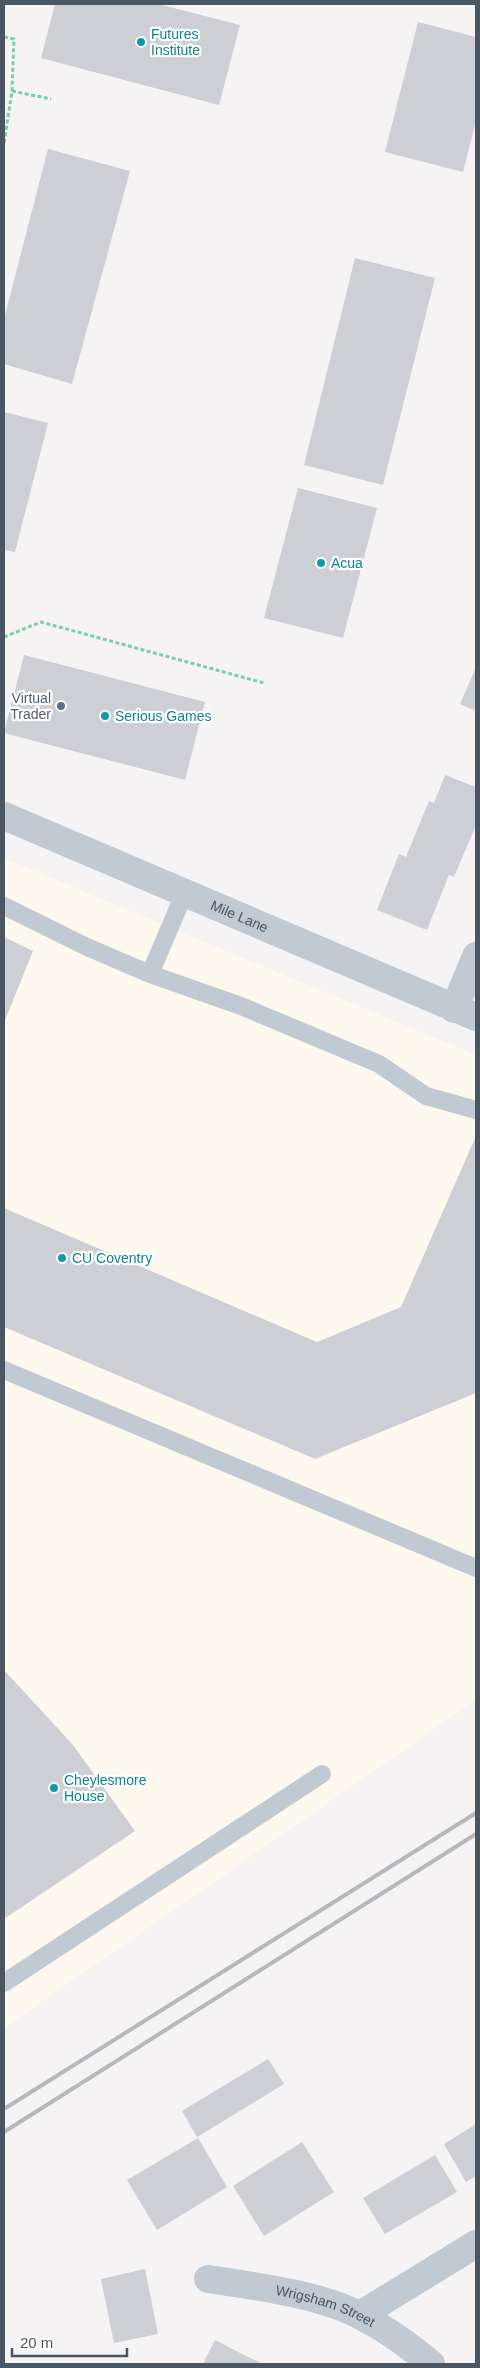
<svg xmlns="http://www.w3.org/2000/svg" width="480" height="2368" font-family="Helvetica,sans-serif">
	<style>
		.commercial { fill: #fdf9ef }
		.building { fill: #cdcfd5 }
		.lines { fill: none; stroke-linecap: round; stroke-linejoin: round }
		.path { stroke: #7ad0a6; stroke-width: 3; stroke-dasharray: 4 2.5; stroke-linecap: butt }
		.service { stroke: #c1cad2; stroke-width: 18 }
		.minor { stroke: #c1cad2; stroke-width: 28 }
		.tertiary { stroke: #c1cad2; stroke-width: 28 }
		.rail { stroke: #b5b8bd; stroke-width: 4 }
		.culture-dot { fill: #0f9aa8; stroke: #fff; stroke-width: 2 }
		.service-dot { fill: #5c6f8a; stroke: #fff; stroke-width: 2 }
		.labels { text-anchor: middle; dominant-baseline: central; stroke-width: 4.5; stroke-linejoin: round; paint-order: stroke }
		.culture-label { font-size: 14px; fill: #0d838f; stroke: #fff; text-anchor: start }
		.service-label { font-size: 14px; fill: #4e5e75; stroke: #fff; text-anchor: end }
		.street-label { font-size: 14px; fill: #4a5661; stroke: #fff }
	</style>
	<rect width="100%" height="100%" fill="#f5f3f3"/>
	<path class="commercial" d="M4 858 476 1055V1700L4 2028Z"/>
	<path class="building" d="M55 4H158L240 25 219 105 41 58Z
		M418 22 476 37V121L463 172 385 152Z
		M48 149 130 171 72 384 4 364V319Z
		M355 258 435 278 383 485 304 465Z
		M4 412 48 423 15 552 4 550Z
		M298 488 377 508 343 638 264 618Z
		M24 655 205 702 185 780 4 733Z
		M476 667V711L460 704Z
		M445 775 476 787V825L454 877 449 875 427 930 377 910 399 854 406 857 429 801 434 803Z
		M4 937 33 951 4 1023Z
		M476 1136V1393L315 1459 4 1327V1208L317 1342 401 1307Z
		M4 1670 73 1745 135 1831 4 1919Z
		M268 2059 284 2084 197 2137 182 2111Z
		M476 2124V2176L466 2182 444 2144Z
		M198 2138 227 2187 157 2230 127 2180Z
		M302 2142 334 2192 264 2236 233 2186Z
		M435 2155 457 2192 385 2234 363 2198Z
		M145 2269 158 2334 114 2343 101 2279Z
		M215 2340 244 2355 263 2364H203Z"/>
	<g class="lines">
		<path class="path" d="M4 37 14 39 12 91 4 144
			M12 91 51 99
			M4 637 41 622 264 683"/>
		<path class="service" d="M4 906 87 947 150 974 241 1006 379 1064 426 1096 476 1110
			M150 974 185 892
			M4 1370 476 1568
			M4 1983 322 1774"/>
		<g class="minor">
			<path d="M454 1009 476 956"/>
			<path id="s1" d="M208 2279C254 2286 320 2294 361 2316 386 2329 410 2346 431 2364"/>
			<path d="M360 2315 476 2244"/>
		</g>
		<path class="tertiary" id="s2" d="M4 816 476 1017"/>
		<path class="rail" d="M4 2109 476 1813
			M4 2132 476 1834"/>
	</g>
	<g class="culture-dot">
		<circle cx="141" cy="42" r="5"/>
		<circle cx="321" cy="563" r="5"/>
		<circle cx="105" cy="716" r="5"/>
		<circle cx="62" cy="1258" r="5"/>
		<circle cx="54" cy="1788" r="5"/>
	</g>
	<circle class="service-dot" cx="61" cy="706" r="5"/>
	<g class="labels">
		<g class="culture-label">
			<text x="151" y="34">Futures<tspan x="151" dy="16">Institute</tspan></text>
			<text x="331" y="563">Acua</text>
			<text x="115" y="716">Serious Games</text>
			<text x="72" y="1258">CU Coventry</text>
			<text x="64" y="1780">Cheylesmore<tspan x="64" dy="16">House</tspan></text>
		</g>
		<g class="service-label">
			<text x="51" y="698">Virtual<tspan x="51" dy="16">Trader</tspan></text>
		</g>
		<g class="street-label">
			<text stroke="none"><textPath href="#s2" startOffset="256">Mile Lane</textPath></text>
			<text stroke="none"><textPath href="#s1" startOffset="121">Wrigsham Street</textPath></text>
		</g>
	</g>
	<rect width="480" height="2368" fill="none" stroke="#4a5661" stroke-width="10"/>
	<path d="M12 2348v8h115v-8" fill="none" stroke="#4a5661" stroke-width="2.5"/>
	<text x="20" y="2348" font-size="15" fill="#4a5661" stroke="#ffffff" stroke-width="4" paint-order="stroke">20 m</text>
</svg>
